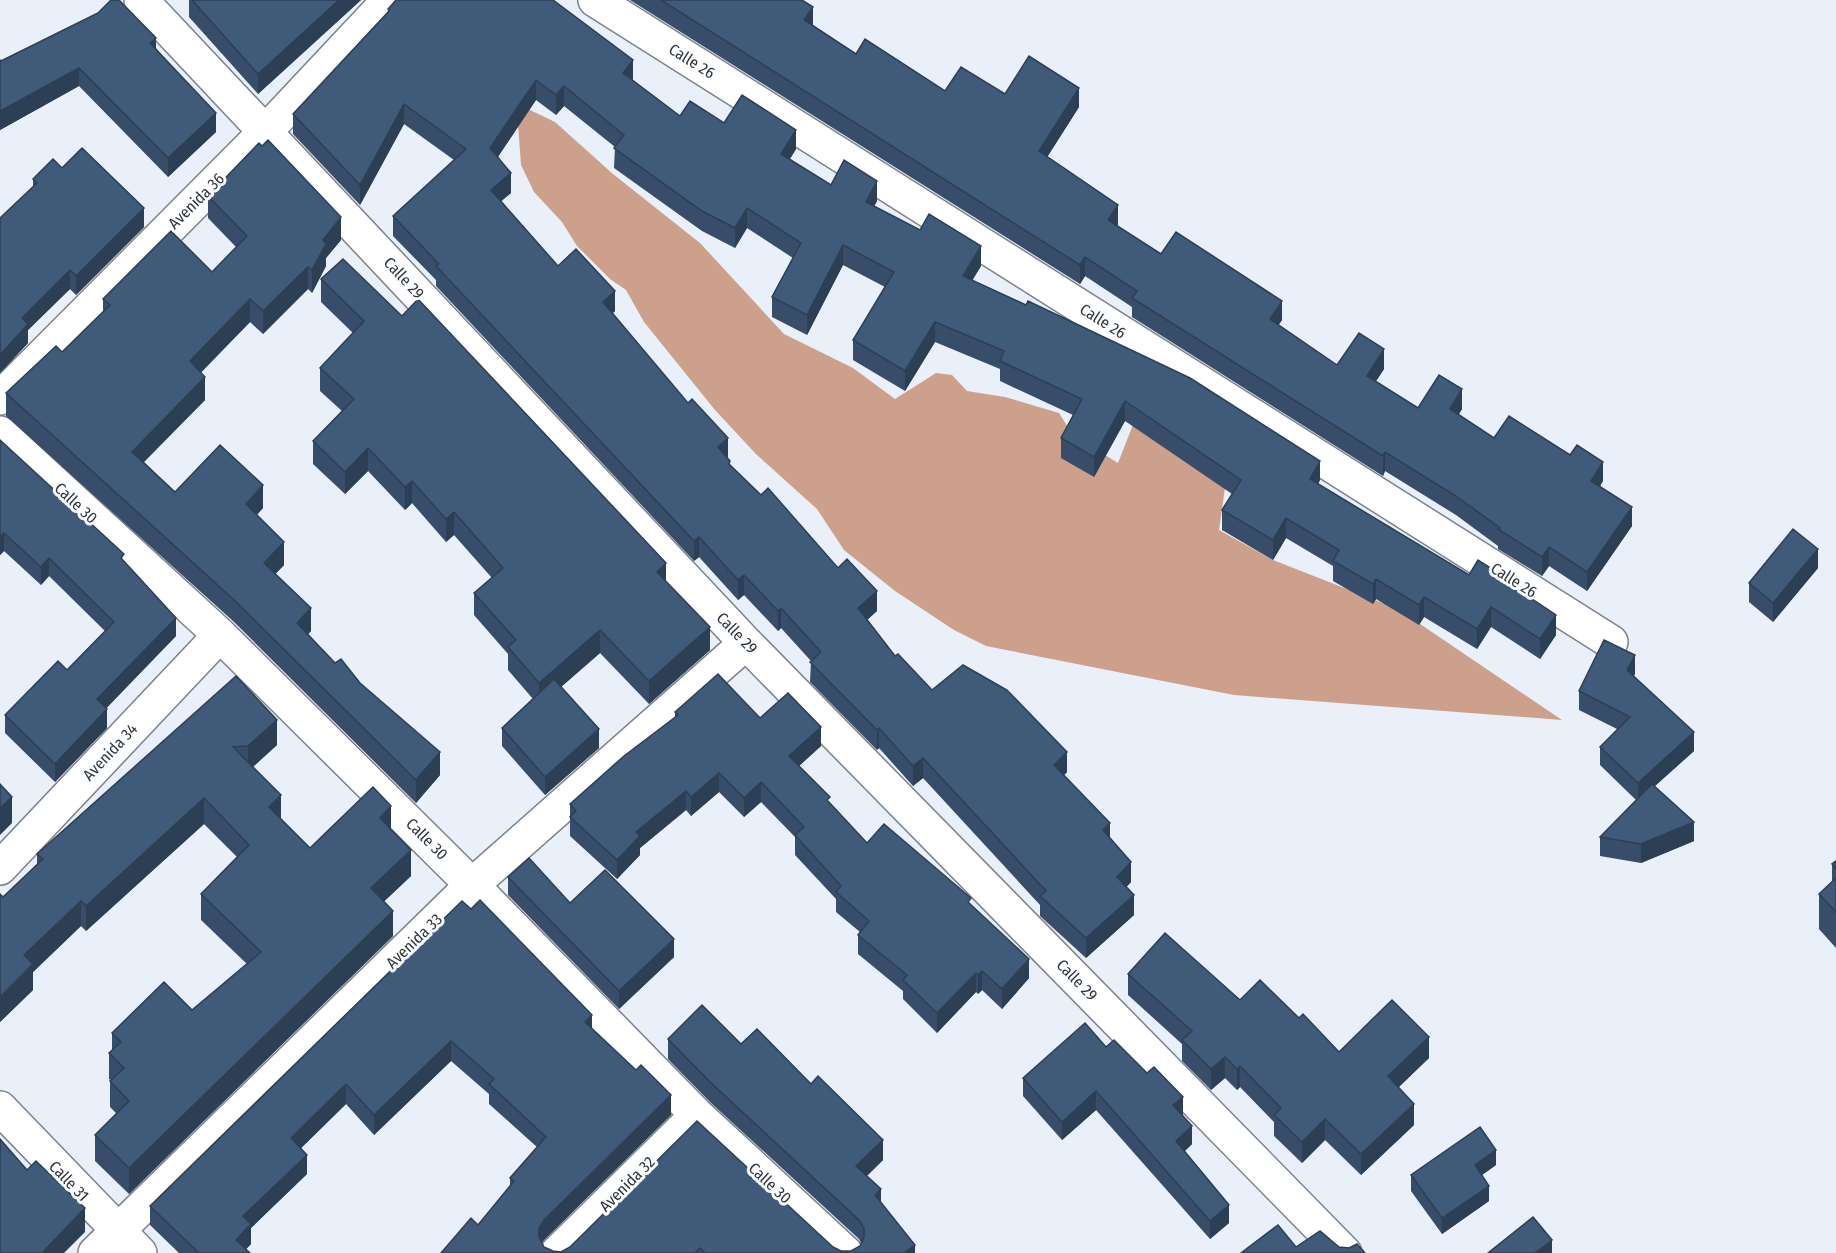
<svg xmlns="http://www.w3.org/2000/svg" width="1836" height="1253" font-family="'Fira Sans Condensed',sans-serif">
	<style>
		.forest { fill: #cca08a }
		.lines { fill: none; stroke-linecap: round; stroke-linejoin: round }
		.minor-casing { stroke: #7c828b; stroke-width: 36 }
		.minor { stroke: #fff; stroke-width: 33 }
		.wall { fill: #374d69 }
		.shaded-wall { fill: #2d3f55 }
		.building { fill: #405a7a; stroke: #2d3f55; stroke-width: 1.5 }
		.labels { text-anchor: middle; dominant-baseline: central; stroke-width: 6; stroke-linejoin: round; paint-order: stroke }
		.street-label { font-size: 16px; fill: #313437; stroke: #fbfdff }
	</style>
	<rect width="100%" height="100%" fill="#e9f0f9"/>
	<path class="forest" d="M530 110 555 122 613 174 700 243 784 334 853 368 895 399 936 373 952 375 967 391 1005 397 1059 413 1073 435 1118 463 1136 417 1225 488 1219 530 1273 560 1398 609 1562 720 1234 695 986 646 954 630 895 591 844 550 817 509 756 454 715 410 644 322 626 290 610 279 577 246 562 222 534 192 521 165 518 124 520 114Z"/>
	<g class="lines">
		<g class="minor-casing">
			<path id="minor" d="M141 0 746 643 1345 1253
				M595 0 1611 642
				M0 398 266 131 389 0
				M0 433 220 635 472 885 697 1115 846 1253
				M0 868 220 635
				M0 1108 140 1253
				M95 1253 472 885 746 643
				M557 1253 697 1115"/>
		</g>
		<use href="#minor" class="minor"/>
	</g>
	<path class="wall" d="M189 0H361L258 94 189 17Z
		M630 0H802L813 25 856 54 945 91 1005 94 1079 107 1047 157 1118 224 1117 226 1161 254 1282 320 1278 325 1337 365 1384 369 1376 381 1418 408 1462 409 1458 415 1494 438 1603 481 1600 486 1632 526 1587 591 1549 566 1542 576 1498 549V546L1456 515 1385 471 1383 476 1132 317V307L1085 276 1080 284Z
		M388 9 633 80 680 116 724 123 796 149 790 159 831 185 877 201 874 206 981 266 972 280 1320 480 1318 484 1469 575 1522 593 1556 635 1540 659 1491 627 1477 649 1424 617 1419 625 1376 599 1373 604 1333 581V566L1286 538 1273 560 1222 530V510L1232 494 1125 421 1094 477 1061 458V438L1073 415 1000 381V369L935 342 905 391 853 360V340L885 287 843 265 807 335 772 317V297L793 258 747 228 735 248 702 231 614 168 615 147 564 106 556 115 536 100 498 157 511 193 501 201 558 266 615 311 612 314 728 459 730 465 877 611 867 620 895 656 932 690 1067 772 1064 775 1110 838 1131 882 1126 887 1134 915 1086 958 1040 916V905L923 778 913 786 879 748 877 750 810 682 811 661 781 628 778 631 744 595 738 600 699 557 694 561 436 286V280L393 236V216L454 160 404 124 360 205 293 134V114L388 13Z
		M156 48 216 132 168 177 79 86 0 130V60L1 61Z
		M62 168 144 227 76 295 70 289 28 330V343L0 373 33 187V179Z
		M208 196 341 240 326 258V266L312 293 308 289 263 334 250 322 201 372 205 400 144 462 175 492 263 508 257 515 284 565 275 574 311 631 308 634 335 663 360 683 440 775 416 803 233 621 6 416V393L62 352 103 312V299L212 272 236 247 208 218Z
		M321 279 666 581 710 650 649 704 600 653 561 687 599 748 545 795 502 746V728L533 699 508 670V654L474 615V593L492 578 454 535 446 542 412 503 405 510 368 471 345 494 313 464V441L342 411 320 391V368L353 333 321 302Z
		M0 440 124 561 176 636 106 708 107 728 55 782 5 733V715L67 670 105 631 49 576 41 585 4 551 0 555Z
		M1818 568 1773 622 1749 602V583Z
		M1635 674 1633 676 1694 751 1655 786 1694 841 1641 863 1600 856V837L1636 800 1600 765V747L1617 729 1579 710V691Z
		M236 676 277 745 253 767 281 819 310 848 391 830 411 876 384 901 393 936 129 1194 95 1161V1135L117 1114 110 1107V1081L111 1080 109 1079V1053L112 1050V1033L192 1010 247 964 201 920V894L237 857 204 824 86 931 81 926 33 972V990L0 1022V894L3 897 37 864V854Z
		M675 712 760 718 821 746 799 766 830 804 867 843 971 905 1029 978 1002 1009 982 990 978 994 976 992 937 1033 903 999V991L858 954V935L860 932 836 912V899L795 855V837L761 802 744 817 719 792 691 816 686 810 640 848V855L617 879 570 836V804L675 717Z
		M1836 861V948L1819 929V894L1832 882V864Z
		M508 877 570 903 674 957 619 1009 508 895Z
		M462 901 592 1029 671 1115 544 1240 542 1243 544 1247 553 1251 561 1252 570 1247H833L841 1251H851L860 1246 861 1243 859 1239 710 1102 668 1059V1039L741 1044 883 1160 867 1176 881 1203 915 1253H441L478 1225 510 1186V1178L537 1147 489 1104V1094L451 1061 374 1135 346 1104 301 1148 307 1174 251 1228V1244L246 1249 250 1253H179L150 1225V1206Z
		M1128 974 1240 1000 1299 1018 1339 1052 1429 1058 1399 1087 1414 1125 1361 1175 1325 1140 1302 1163 1274 1136V1122L1240 1087 1237 1090 1225 1078 1211 1090 1182 1061V1044L1128 995Z
		M1106 1047 1183 1115 1192 1144 1185 1151 1229 1223 1210 1239 1096 1110 1062 1140 1023 1096V1078Z
		M1496 1165 1482 1175 1489 1201 1442 1234 1411 1191V1175Z"/>
	<path class="shaded-wall" d="M339 0H361L258 94V74Z
		M813 7V26L804 20Z
		M156 38V56L150 43Z
		M633 60V80L623 73Z
		M79 68V86L0 130V111Z
		M536 80V100L490 168V148Z
		M564 86V106L556 115V95Z
		M1079 88V107L1039 170V151Z
		M404 104V124L360 205V185Z
		M216 113V132L168 177V158Z
		M796 130V149L781 173V154Z
		M511 173V193L491 210V190Z
		M877 181V201L866 222V202Z
		M1118 205V224L1108 240V220Z
		M144 208V227L76 295V276Z
		M747 208V228L735 248V228Z
		M341 217V240L326 258V266L312 293V270L323 240Z
		M843 245V265L807 335V315Z
		M981 246V266L963 296V276Z
		M1085 257V276L1080 284V265Z
		M308 267V289L263 334V311Z
		M70 270V289L28 330V343L0 373V355L22 318Z
		M615 291V311L603 322V302Z
		M250 299V322L190 384V361Z
		M1282 301V320L1270 338V319Z
		M935 322V342L905 391V371Z
		M1384 349V369L1367 395V376Z
		M205 377V400L132 474V452Z
		M1462 389V409L1450 429V409Z
		M1125 401V421L1094 477V457Z
		M728 438V458L718 447Z
		M368 448V471L345 494V472Z
		M1385 452V471L1383 476V456Z
		M1320 461V480L1310 498V479Z
		M1603 462V481L1591 500V481Z
		M412 481V503L405 510V487Z
		M263 485V508L246 526V504Z
		M1632 507V526L1587 591V572Z
		M454 512V535L446 542V519Z
		M1286 518V538L1273 560V540Z
		M4 533V551L0 555V537Z
		M699 537V557L694 561V541Z
		M284 542V565L264 586V563Z
		M1549 547V566L1542 576V557Z
		M1818 549V568L1773 622V603Z
		M49 558V576L41 585V567Z
		M666 563V586L657 572Z
		M744 575V595L738 600V580Z
		M1376 579V599L1373 604V584Z
		M877 591V611L858 628V608Z
		M1424 597V617L1419 625V605Z
		M1491 607V627L1477 649V629Z
		M311 608V631L297 645V623Z
		M781 608V628L778 631V611Z
		M1556 615V635L1540 659V639Z
		M176 618V636L97 718V699Z
		M710 627V650L649 704V681Z
		M600 630V653L539 706V683Z
		M1635 655V674L1627 689V670Z
		M107 709V728L55 782V764Z
		M277 720V745L248 771V746Z
		M821 727V746L789 775V756Z
		M879 728V748L877 750V730Z
		M599 729V748L545 795V777Z
		M1694 732V751L1638 801V783Z
		M440 752V775L416 803V780Z
		M1067 752V772L1054 785V765Z
		M923 758V778L913 786V766Z
		M719 773V792L691 816V797Z
		M761 782V802L744 817V798Z
		M686 791V810L640 848V855L617 879V860L636 832Z
		M281 795V820L269 807Z
		M12 797V823L0 835V808Z
		M204 798V824L86 931V906Z
		M391 806V831L380 818Z
		M1694 822V841L1641 863V844Z
		M1110 823V843L1103 830Z
		M411 850V876L371 914V888Z
		M1131 862V882L1117 897V877Z
		M1134 895V915L1086 958V938Z
		M81 901V926L33 972V990L0 1022V997L24 955Z
		M393 911V936L129 1194V1168Z
		M674 939V957L619 1009V991Z
		M1029 959V978L1002 1009V989Z
		M982 971V990L978 994V975Z
		M976 973V992L937 1033V1013Z
		M592 1015V1035L585 1022Z
		M1429 1037V1058L1388 1097V1076Z
		M451 1041V1061L374 1135V1115Z
		M1225 1057V1078L1211 1090V1069Z
		M1240 1066V1087L1237 1090V1069Z
		M346 1084V1104L291 1158V1138Z
		M1096 1091V1110L1062 1140V1122Z
		M671 1095V1115L544 1240 539 1247V1228L544 1220Z
		M1183 1097V1115L1173 1123V1105Z
		M1414 1104V1125L1361 1175V1154Z
		M1325 1119V1140L1302 1163V1142Z
		M1192 1126V1144L1176 1159V1141Z
		M883 1140V1160L856 1186V1166Z
		M1496 1150V1165L1475 1180V1165Z
		M307 1155V1174L251 1228V1244L242 1253 236 1240 243 1216Z
		M1489 1186V1201L1442 1234V1218Z
		M881 1189V1209L875 1195Z
		M1229 1205V1223L1210 1239V1221Z
		M85 1208V1232L64 1253H41Z
		M1552 1240V1253H1535Z
		M915 1245V1253H904Z"/>
	<path class="building" d="M111 0H119L156 38 150 43 216 113 168 158 79 68 0 111V60L1 61 98 13Z
		M192 0H339L258 74Z
		M396 0H553L633 60 623 73 680 116 690 101 724 123 742 95 796 130 781 154 831 185 844 160 877 181 866 202 920 230 929 214 981 246 963 276 1026 305 1028 301 1190 378 1320 461 1310 479 1469 575 1478 560 1522 588 1520 591 1556 615 1540 639 1491 607 1477 629 1424 597 1419 605 1376 579 1373 584 1333 561 1339 550 1286 518 1273 540 1222 510 1241 480 1125 401 1094 457 1061 438 1082 399 1000 361 1004 351 935 322 905 371 853 340 894 272 843 245 807 315 772 297 801 243 747 208 735 228 702 211 614 148 624 135 564 86 556 95 536 80 490 148 511 173 491 190 558 266 576 249 615 291 603 302 688 403 692 399 728 438 718 447 730 461 729 464 761 495 768 488 838 568 847 559 877 591 858 608 895 656 898 654 932 690 963 665 1007 690 1067 752 1054 765 1110 823 1103 830 1131 862 1117 877 1134 895 1086 938 1040 896 1046 891 923 758 913 766 879 728 877 730 810 662 821 652 781 608 778 611 744 575 738 580 699 537 694 541 436 266 439 264 393 216 466 149 404 104 360 185 293 114 389 11 388 9Z
		M661 0H802L813 7 804 20 856 54 865 39 945 91 961 67 1005 94 1029 56 1079 88 1039 151 1118 205 1108 220 1161 254 1176 232 1282 301 1270 319 1337 365 1359 333 1384 349 1367 376 1418 408 1439 375 1462 389 1450 409 1494 438 1509 416 1570 455 1577 445 1603 462 1591 481 1632 507 1587 572 1549 547 1542 557 1498 529 1500 528 1456 496 1385 452 1383 456 1132 298 1137 291 1085 257 1080 265Z
		M268 140 341 217 323 240 326 244 312 270 308 267 263 311 250 299 190 361 205 377 132 452 175 492 220 445 263 485 246 504 284 542 264 563 311 608 297 623 335 663 341 659 360 683 440 752 416 780 233 599 6 393 56 346 62 352 110 305 103 299 171 231 212 272 247 236 208 196 259 143 262 146Z
		M82 148 144 208 76 276 70 270 22 318 28 324 0 355V218L37 183 33 179 53 159 62 168Z
		M343 259 402 316 418 299 666 563 657 572 710 627 649 681 600 630 539 683 508 647 516 640 474 593 503 568 454 512 446 519 412 481 405 487 368 448 345 472 313 441 354 399 320 368 364 321 321 279Z
		M0 440 124 554 121 558 176 618 97 699 107 709 55 764 5 715 58 661 67 670 114 622 49 558 41 567 4 533 0 537Z
		M1793 529 1818 549 1773 603 1749 583Z
		M1604 640 1635 655 1627 670 1694 732 1638 783 1600 747 1630 717 1579 691Z
		M718 674 760 718 788 693 821 727 789 756 830 797 827 800 867 843 884 824 971 898 968 902 1029 959 1002 989 982 971 978 975 976 973 937 1013 903 980 907 975 858 935 869 921 836 892 841 886 795 835 804 827 761 782 744 798 719 773 691 797 686 791 636 832 640 836 617 860 570 817 576 811 570 804 624 756 678 715 675 712Z
		M236 676 277 720 248 746 233 747 281 795 269 807 310 848 373 787 391 806 380 818 411 850 371 888 393 911 129 1168 95 1135 129 1101 110 1081 124 1068 109 1053 121 1042 112 1033 164 982 192 1010 261 952 201 894 249 845 204 798 86 906 81 901 24 955 33 964 0 997V894L3 897 43 859 37 854Z
		M554 679 599 729 545 777 502 728Z
		M0 784 12 797 0 808Z
		M1652 784 1694 822 1641 844 1600 837Z
		M529 858 570 903 605 870 674 939 619 991 508 877Z
		M1836 861V869L1832 864Z
		M1836 878V912L1819 894Z
		M480 900 592 1015 585 1022 636 1070 641 1065 671 1095 544 1220 539 1228V1237L544 1247 553 1251 561 1252 570 1247 697 1121 833 1247 841 1251H851L860 1246 864 1237V1228L859 1220 710 1082 668 1039 702 1005 741 1044 757 1029 811 1084 818 1076 883 1140 856 1166 881 1189 875 1195 915 1245 904 1253H705L700 1248 695 1253H441L471 1218 478 1225 514 1181 510 1178 546 1137 489 1084 494 1079 451 1041 374 1115 346 1084 291 1138 307 1155 243 1216 251 1224 236 1240 250 1253H199L150 1206 462 901 471 909Z
		M1165 933 1240 1000 1260 980 1299 1018 1303 1014 1339 1052 1392 1000 1429 1037 1388 1076 1414 1104 1361 1154 1325 1119 1302 1142 1274 1115 1281 1108 1240 1066 1237 1069 1225 1057 1211 1069 1182 1040 1192 1031 1128 974Z
		M1085 1023 1106 1047 1114 1040 1147 1073 1154 1067 1183 1097 1173 1105 1192 1126 1176 1141 1229 1205 1210 1221 1096 1091 1062 1122 1023 1078Z
		M1480 1127 1496 1150 1475 1165 1489 1186 1442 1218 1411 1175Z
		M0 1139 27 1170 36 1161 85 1208 42 1253H0Z
		M1533 1217 1552 1240 1535 1253H1488Z
		M1278 1225 1296 1247 1320 1231 1339 1247 1349 1248 1357 1244 1365 1253H1241Z"/>
	<g class="labels">
		<g class="street-label">
			<text transform="translate(692 61) rotate(32)">Calle 26</text>
			<text transform="translate(196 201) rotate(-45)">Avenida 36</text>
			<text transform="translate(404 278) rotate(47)">Calle 29</text>
			<text transform="translate(1103 321) rotate(32)">Calle 26</text>
			<text transform="translate(76 503) rotate(43)">Calle 30</text>
			<text transform="translate(1514 580) rotate(32)">Calle 26</text>
			<text transform="translate(737 633) rotate(46)">Calle 29</text>
			<text transform="translate(110 752) rotate(-47)">Avenida 34</text>
			<text transform="translate(427 839) rotate(45)">Calle 30</text>
			<text transform="translate(414 941) rotate(-44)">Avenida 33</text>
			<text transform="translate(1077 980) rotate(46)">Calle 29</text>
			<text transform="translate(69 1181) rotate(46)">Calle 31</text>
			<text transform="translate(770 1183) rotate(43)">Calle 30</text>
			<text transform="translate(627 1184) rotate(-45)">Avenida 32</text>
		</g>
	</g>
</svg>
